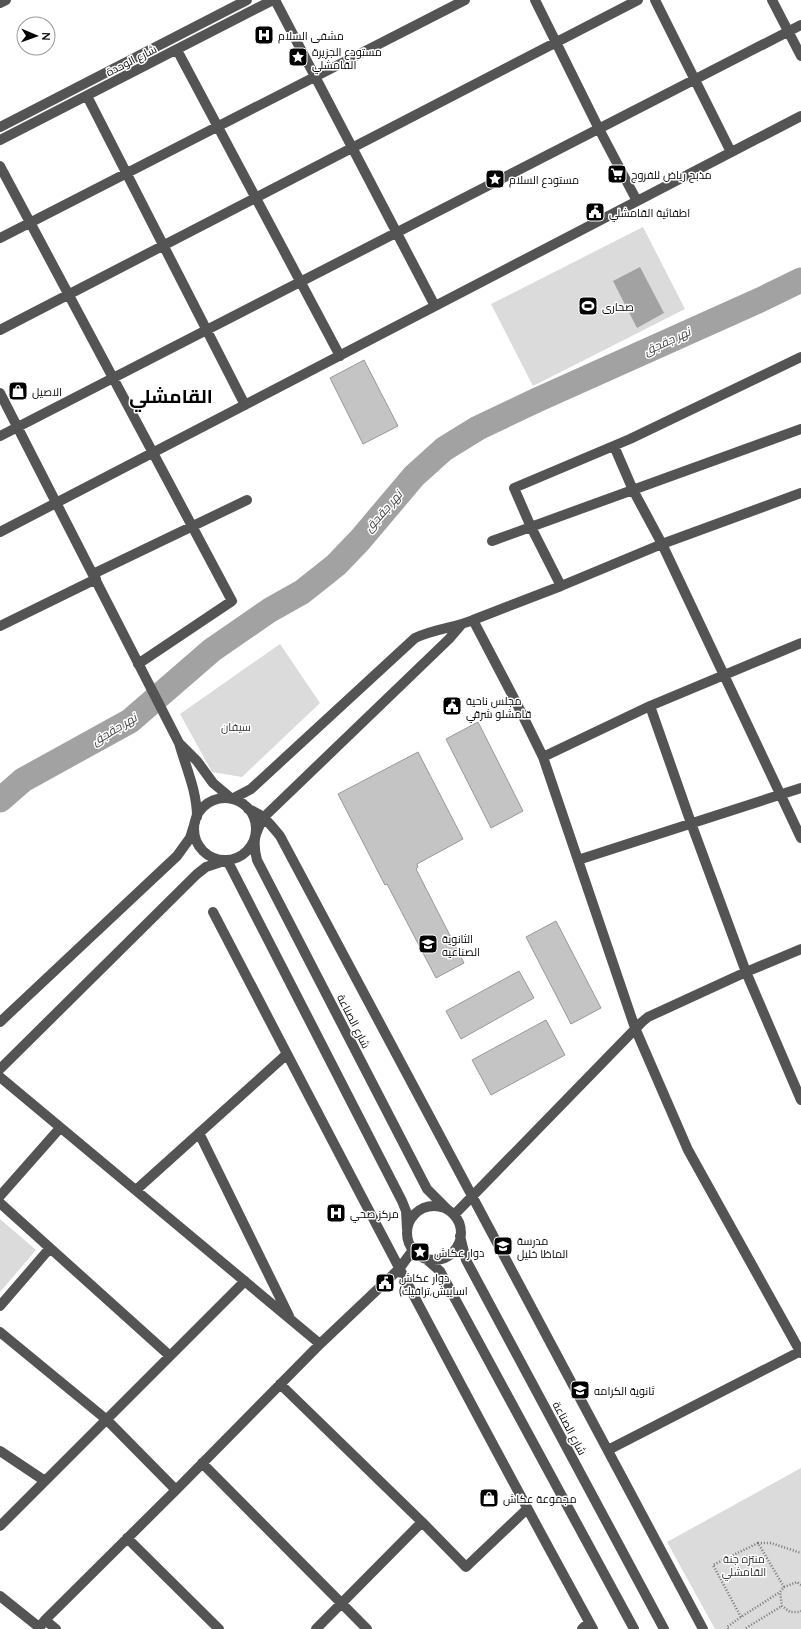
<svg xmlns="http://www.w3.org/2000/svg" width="801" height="1629" font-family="Lato,Cairo,sans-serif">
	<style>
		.green { fill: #dbdbdb }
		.water { fill: #a2a2a2 }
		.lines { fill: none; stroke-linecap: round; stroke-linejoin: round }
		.river { stroke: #a2a2a2; stroke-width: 25 }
		.building { fill: #c4c4c4; stroke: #989898 }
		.path { stroke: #767676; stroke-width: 2.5; stroke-dasharray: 1 2; stroke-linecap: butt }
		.minor { stroke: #545454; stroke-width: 10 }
		.labels { text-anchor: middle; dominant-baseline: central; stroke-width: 3; stroke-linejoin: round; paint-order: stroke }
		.poi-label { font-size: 11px; fill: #000; stroke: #fff; text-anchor: start }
		.street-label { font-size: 11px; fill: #000; stroke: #fff }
		.park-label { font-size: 11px; fill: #323232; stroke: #fff }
		.water-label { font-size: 12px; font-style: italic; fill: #434343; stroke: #fff }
		.town-label { font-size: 19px; font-weight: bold; fill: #000; stroke: #fff }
	</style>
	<rect width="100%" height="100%" fill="#fff"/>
	<path class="green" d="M643 227 685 309 533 386 491 304Z
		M280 644 320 703 242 777 212 772 180 714Z
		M0 1219 36 1250 0 1292Z
		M801 1468V1629H715L667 1542Z"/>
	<path class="water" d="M640 267 664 313 637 328 613 281Z"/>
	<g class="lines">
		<path class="river" d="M0 800 23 780 130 721 212 650 270 610 302 592 336 565 360 540 414 476 444 449 478 428 537 400 760 300 801 280"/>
	</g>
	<path class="building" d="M364 360 398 426 363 444 330 378Z
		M478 722 523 811 491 828 446 739Z
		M418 752 463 839 417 864 418 867 416 869 464 963 436 978 387 884 385 885 338 794Z
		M556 921 601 1008 571 1024 526 937Z
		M519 971 534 998 461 1039 446 1011Z
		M546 1020 565 1055 491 1095 472 1060Z"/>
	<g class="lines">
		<path class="path" d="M801 1585 797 1582 784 1587 780 1592 782 1606 790 1612H799L801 1611
			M784 1587 758 1543H771L801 1553
			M741 1617 713 1565 758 1543
			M746 1628 782 1606
			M728 1629 727 1627 741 1617 780 1592"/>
		<path class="minor" d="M275 0 435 306
			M535 0 599 129 637 201
			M655 0 731 152
			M772 0 801 56
			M0 3 6 0
			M177 50 340 356
			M87 96 245 405
			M0 127 247 0
			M0 140 273 0
			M0 166 232 601 138 664
			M0 238 465 0
			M0 330 638 0
			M0 393 179 743C186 768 197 791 197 817
			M0 436 801 25
			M614 446 633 490 662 544 801 838
			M0 532 801 116
			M492 541 801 429
			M93 574 247 500
			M561 586 531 527 514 488 630 439 801 357
			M473 620 517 704 543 757 635 1028 688 1150 801 1353
			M0 626 96 579
			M650 706 691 823 746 972 801 1100
			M179 743 197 761 213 783 232 799 251 789 415 638C434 629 454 628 473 620L561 586 662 544 801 493
			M543 757 650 706 801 643
			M194 829a31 31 0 1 1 62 0a31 31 0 1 1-62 0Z
			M248 809C263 814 270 824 280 836L703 1629
			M578 860 801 788
			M213 912C338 1152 463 1392 593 1629
			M0 1022 177 856 190 838 195 822
			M0 1069 197 874 206 867 227 860 402 1201 406 1211 407 1229
			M0 1077 320 1344
			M199 1133 289 1316
			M136 1190 287 1054
			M0 1196 60 1128
			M0 1203 170 1356
			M407 1233a27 27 0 1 1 54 0a27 27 0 1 1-54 0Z
			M448 1210 427 1189 257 860C252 841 255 833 264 817L449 639 461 625
			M454 1215 642 1022 648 1017 746 972 801 949
			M460 1236 466 1260 664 1629
			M426 1259 440 1271 634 1629
			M0 1306 50 1248
			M0 1332 107 1420 176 1490
			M280 1384 422 1522 466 1567 527 1509
			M608 1450 801 1351
			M0 1451 45 1481
			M202 1463 367 1629
			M0 1526 245 1281
			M127 1538 219 1629
			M0 1596 40 1628
			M45 1620 56 1629
			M38 1629 45 1620 176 1490 320 1344 399 1269 413 1250
			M316 1629 422 1522
			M582 1629 589 1622"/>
	</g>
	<defs>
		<g id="hospital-square" transform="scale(1)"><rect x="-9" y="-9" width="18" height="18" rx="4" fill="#000" stroke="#fff"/><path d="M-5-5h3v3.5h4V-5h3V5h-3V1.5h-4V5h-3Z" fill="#fff"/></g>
		<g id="sight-square" transform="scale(1)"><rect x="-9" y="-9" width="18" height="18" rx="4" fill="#000" stroke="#fff"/><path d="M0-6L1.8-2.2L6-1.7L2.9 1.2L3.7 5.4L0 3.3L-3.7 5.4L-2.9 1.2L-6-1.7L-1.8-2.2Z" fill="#fff"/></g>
		<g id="supermarket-square" transform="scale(1)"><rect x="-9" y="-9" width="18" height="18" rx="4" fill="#000" stroke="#fff"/><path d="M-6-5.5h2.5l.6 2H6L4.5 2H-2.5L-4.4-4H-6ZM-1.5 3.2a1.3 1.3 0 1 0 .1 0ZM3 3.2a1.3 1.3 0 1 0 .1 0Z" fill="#fff"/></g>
		<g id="civic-square" transform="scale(1)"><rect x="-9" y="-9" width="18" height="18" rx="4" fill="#000" stroke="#fff"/><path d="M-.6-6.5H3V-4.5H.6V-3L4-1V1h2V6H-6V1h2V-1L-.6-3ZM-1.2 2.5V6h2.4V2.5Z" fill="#fff"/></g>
		<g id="stadium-square" transform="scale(1)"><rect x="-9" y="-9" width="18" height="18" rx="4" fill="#000" stroke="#fff"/><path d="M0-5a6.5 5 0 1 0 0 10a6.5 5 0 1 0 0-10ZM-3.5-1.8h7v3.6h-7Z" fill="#fff"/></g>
		<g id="shop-square" transform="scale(1)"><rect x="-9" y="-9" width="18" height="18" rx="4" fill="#000" stroke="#fff"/><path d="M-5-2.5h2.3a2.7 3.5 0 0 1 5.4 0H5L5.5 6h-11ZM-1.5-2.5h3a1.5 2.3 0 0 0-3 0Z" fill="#fff"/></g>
		<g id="school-square" transform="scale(1)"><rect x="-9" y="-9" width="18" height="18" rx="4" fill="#000" stroke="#fff"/><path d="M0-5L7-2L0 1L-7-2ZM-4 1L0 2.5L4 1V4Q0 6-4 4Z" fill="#fff"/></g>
	</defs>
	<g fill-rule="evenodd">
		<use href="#hospital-square" x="264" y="35"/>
		<use href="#sight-square" x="298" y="57"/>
		<use href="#supermarket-square" x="617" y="174"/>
		<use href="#sight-square" x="495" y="179"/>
		<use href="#civic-square" x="595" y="212"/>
		<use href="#stadium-square" x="588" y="306"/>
		<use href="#shop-square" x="18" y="391"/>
		<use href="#civic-square" x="452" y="706"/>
		<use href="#school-square" x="428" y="944"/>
		<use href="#hospital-square" x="336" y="1213"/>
		<use href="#school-square" x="503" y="1246"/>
		<use href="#sight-square" x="420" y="1252"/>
		<use href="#civic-square" x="385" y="1283"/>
		<use href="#school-square" x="580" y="1390"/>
		<use href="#shop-square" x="489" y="1498"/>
	</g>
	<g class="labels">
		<g class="poi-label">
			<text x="278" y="35">مشفى السلام</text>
			<text x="312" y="51">مستودع الجزيرة<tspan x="312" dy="13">القامشلي</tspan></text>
			<text x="631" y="174">مذبح رياض للفروج</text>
			<text x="509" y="179">مستودع السلام</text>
			<text x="609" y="212">اطفائية القامشلي</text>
			<text x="602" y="306">صحارى</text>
			<text x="32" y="391">الاصيل</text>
			<text x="466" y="700">مجلس ناحية<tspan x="466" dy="13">قامشلو شرقي</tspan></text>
			<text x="442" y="938">الثانوية<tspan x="442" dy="13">الصناعيه</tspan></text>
			<text x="350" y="1213">مركز صحي</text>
			<text x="517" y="1240">مدرسة<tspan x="517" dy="13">الماظا خليل</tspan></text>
			<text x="434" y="1252">دوار عكاش</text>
			<text x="399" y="1277">دوار عكاش<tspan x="399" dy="13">(اساييش٫ترافيك</tspan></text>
			<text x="594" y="1390">ثانوية الكرامه</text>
			<text x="503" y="1498">مجموعة عكاش</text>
		</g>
		<g class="street-label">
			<text transform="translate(131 60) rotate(-27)">شارع الوحدة</text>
			<text transform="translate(354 1021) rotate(63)">شارع الصناعة</text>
			<text transform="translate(570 1428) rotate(62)">شارع الصناعة</text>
		</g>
		<g class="park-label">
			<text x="236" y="726">سيفان</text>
			<text x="744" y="1558">منتزه جنة<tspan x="744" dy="13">القامشلي</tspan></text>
		</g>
		<g class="water-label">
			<text transform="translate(667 341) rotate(-25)">نهر جقجق</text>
			<text transform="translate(383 511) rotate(-49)">نهر جقجق</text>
			<text transform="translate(114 729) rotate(-31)">نهر جقجق</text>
		</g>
		<g class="town-label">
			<text x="171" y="395">القامشلي</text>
		</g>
	</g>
	<g transform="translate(36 36) rotate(92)"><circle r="19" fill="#ffffff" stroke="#999999"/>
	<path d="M0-3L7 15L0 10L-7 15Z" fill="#000000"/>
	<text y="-6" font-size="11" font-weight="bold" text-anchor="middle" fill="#000000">N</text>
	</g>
</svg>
